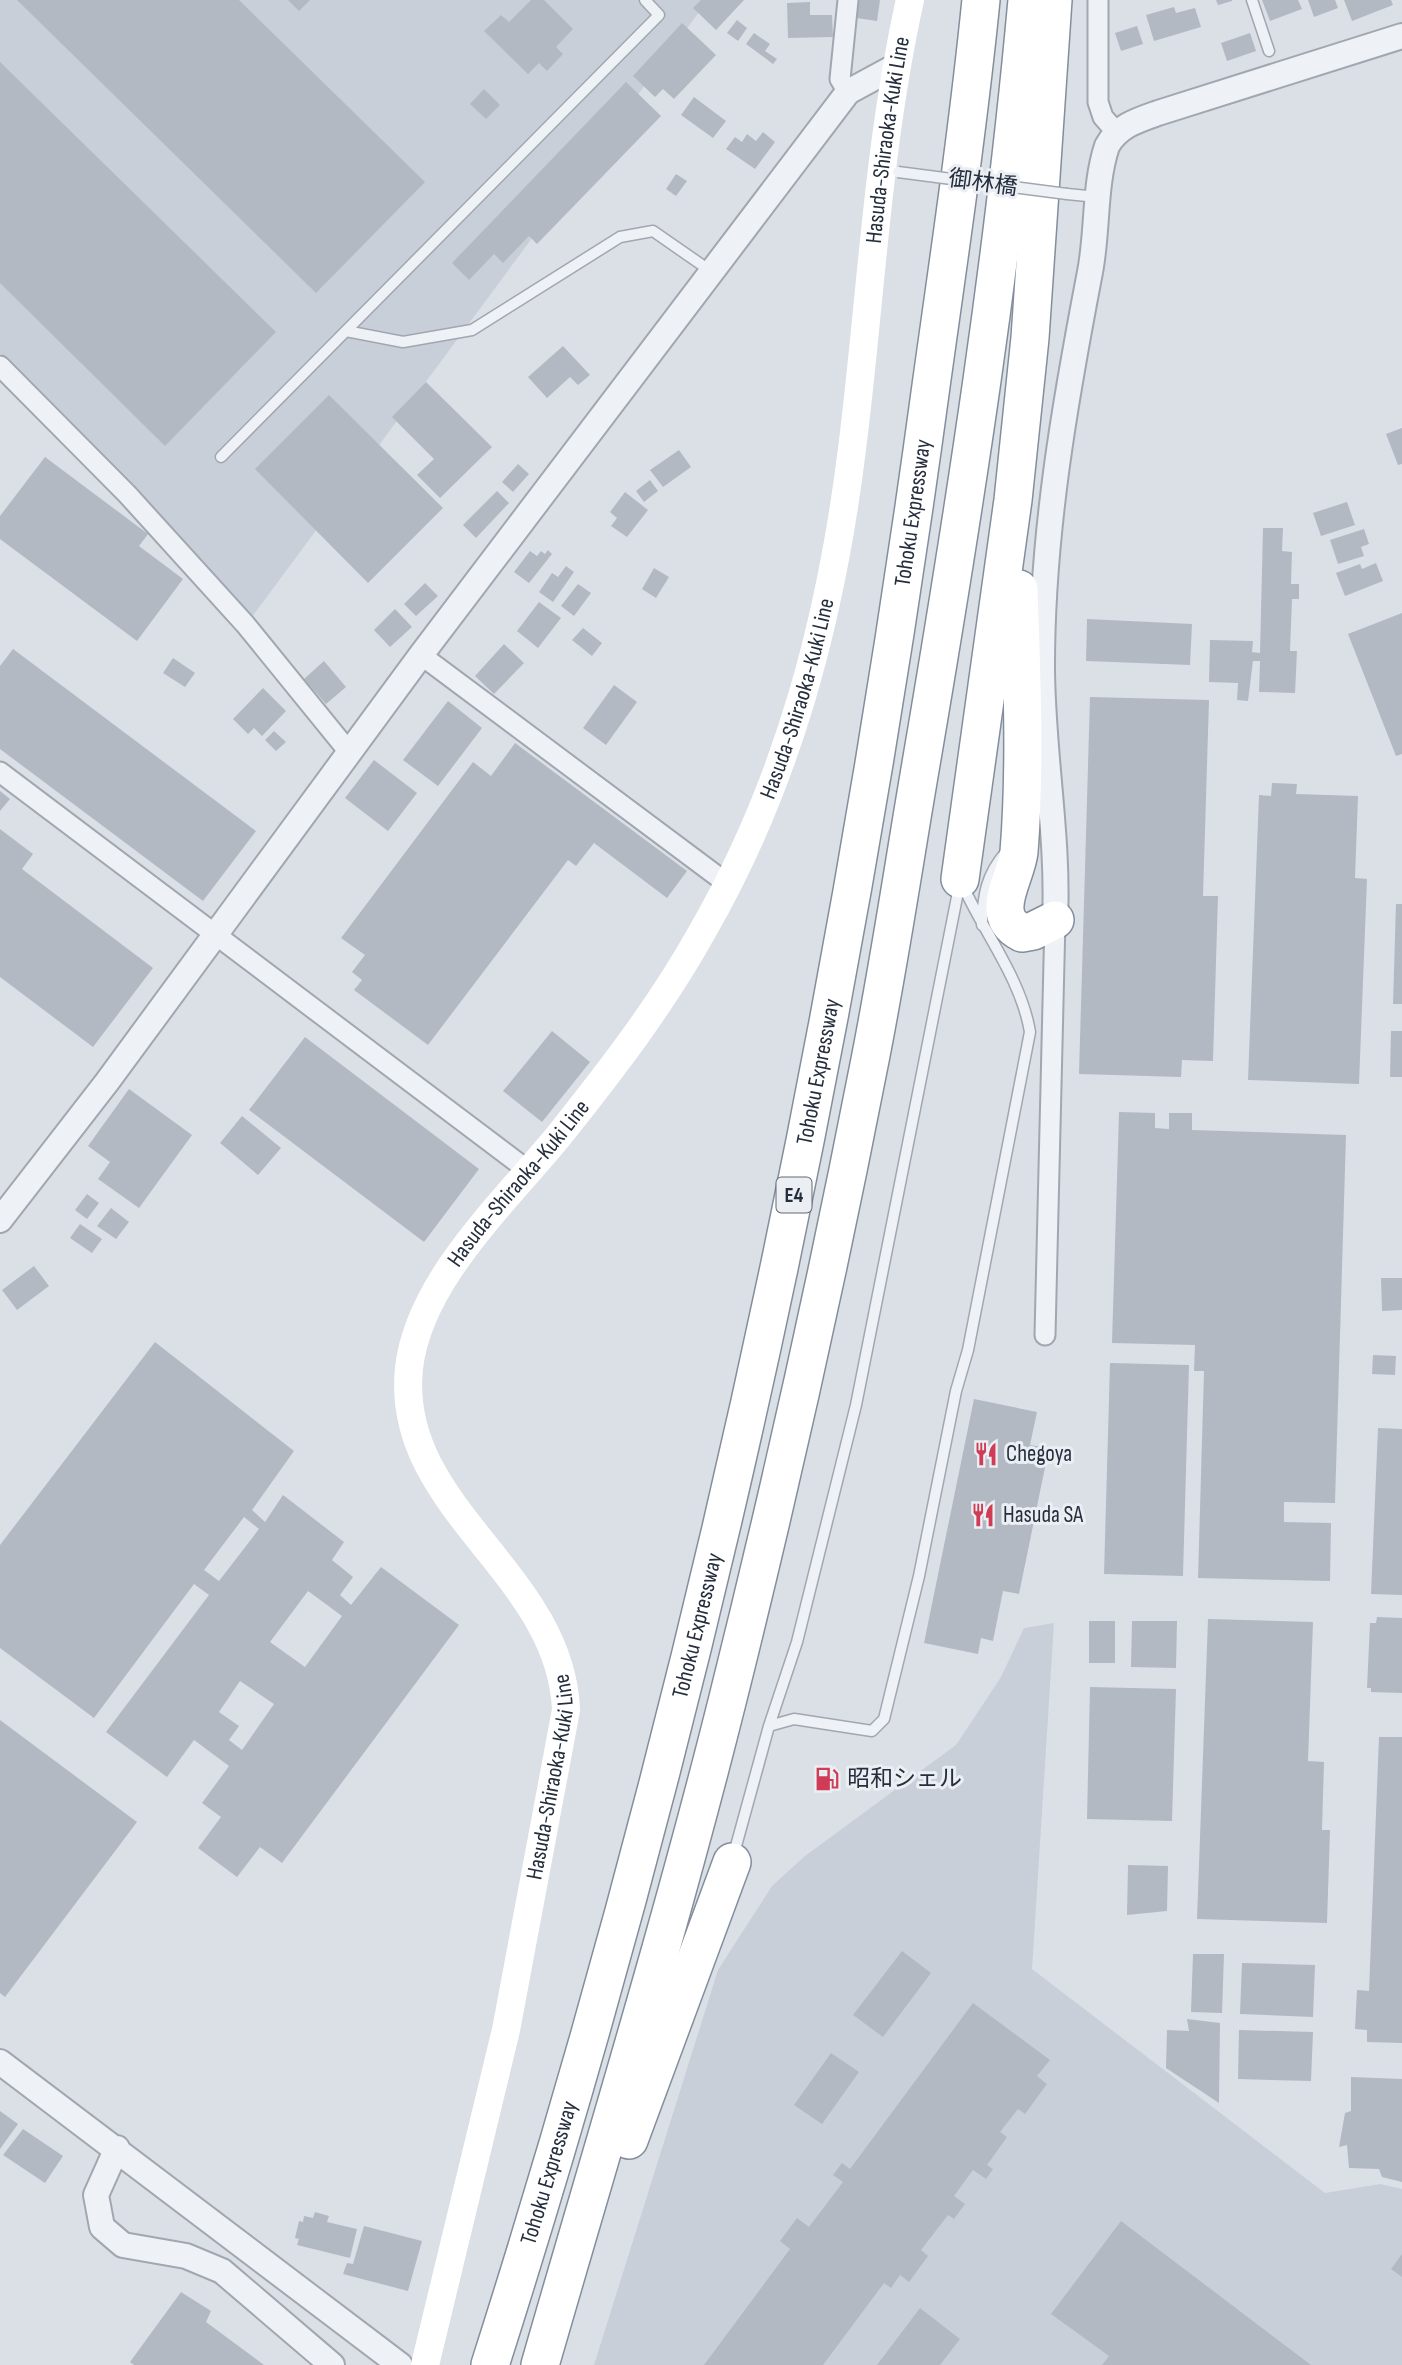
<svg xmlns="http://www.w3.org/2000/svg" width="1402" height="2365" font-family="'Sofia Sans Condensed','Noto Sans JP',sans-serif">
	<style>
		.built { fill: #c9cfd8 }
		.building { fill: #b3b9c3; fill-rule: evenodd }
		.lines { fill: none; stroke-linecap: round; stroke-linejoin: round }
		.service-casing { stroke: #a1a7b0; stroke-width: 13 }
		.minor-casing { stroke: #a1a7b0; stroke-width: 23 }
		.tertiary-casing { stroke: #a1a7b0; stroke-width: 28 }
		.motorway-casing { stroke: #838e9d; stroke-width: 40 }
		.service { stroke: #eef1f5; stroke-width: 10 }
		.minor { stroke: #eef1f5; stroke-width: 19 }
		.tertiary { stroke: #eef1f5; stroke-width: 24 }
		.secondary { stroke: #fff; stroke-width: 28 }
		.motorway { stroke: #fff; stroke-width: 37 }
		.service-bridge-casing { stroke: #a1a7b0; stroke-width: 13; stroke-linecap: butt }
		.service-bridge { stroke: #eef1f5; stroke-width: 10 }
		.labels { text-anchor: middle; dominant-baseline: central; stroke-width: 6; stroke-linejoin: round; paint-order: stroke }
		.shield { fill: #ebeff4; stroke: #606874; stroke-width: 2 }
		.shield-label { font-size: 21px; font-weight: bold; fill: #252e3d }
		.street-label { font-size: 23px; fill: #252e3d; stroke: #ebeff4 }
		.poi-label { font-size: 23px; fill: #252e3d; stroke: #ebeff4; text-anchor: start }
	</style>
	<rect width="100%" height="100%" fill="#dbe0e6"/>
	<path class="built" d="M0 0H708L252 617 0 353Z
		M1054 1623 1032 1969 1325 2193 1380 2184 1402 2189V2365H594L718 1970 772 1886 805 1856 956 1745 1001 1677 1024 1628Z"/>
	<path class="building" d="M17 0H239L425 182 316 293Z
		M288 0H310L299 11Z
		M531 0H544L573 29 556 47 563 54 547 71 539 63 528 74 484 31 501 15 509 22Z
		M701 0H744L716 30 693 8Z
		M859 0H880L877 21 856 18Z
		M1216 0H1232V1L1218 5Z
		M1262 0H1298L1302 9 1270 21Z
		M1308 0H1335L1338 8 1314 17Z
		M1344 0H1391L1393 5 1352 21Z
		M810 2V15H832L833 37 788 38 787 3Z
		M1174 7 1176 13 1195 8 1201 27 1154 41 1146 15Z
		M737 20 747 28 738 41 727 33Z
		M682 23 716 55 674 99 663 89 655 97 633 76Z
		M1137 26 1143 44 1121 51 1115 33Z
		M754 33 770 44 765 51 777 59 773 64 746 44Z
		M1250 33 1256 51 1227 61 1221 43Z
		M0 62 276 332 165 446 0 283Z
		M626 82 661 116 537 244 529 236 503 263 494 254 469 280 452 263Z
		M484 89 500 105 486 119 470 104Z
		M694 97 726 121 713 138 681 115Z
		M763 132 775 142 755 169 726 149 735 137 742 142 747 134 756 141Z
		M676 174 687 181 676 196 666 189Z
		M563 346 590 375 578 385 570 377 547 398 528 377Z
		M426 382 492 447 440 498 417 475 434 459 392 417Z
		M329 395 443 508 368 583 255 469Z
		M1402 428V464L1398 465 1386 434Z
		M679 450 691 467 663 487 650 470Z
		M45 457 148 534 139 546 183 579 137 641 0 539V516Z
		M518 464 529 474 513 492 502 482Z
		M650 480 658 491 644 502 636 491Z
		M497 491 509 503 476 538 463 525Z
		M625 492 648 510 627 537 611 526 617 518 610 512Z
		M1347 502 1355 525 1321 536 1313 513Z
		M1263 528H1283L1282 551 1292 552 1291 584H1299V599H1292L1290 651H1297L1295 693 1259 692 1260 661H1253L1248 701 1237 700 1238 683 1209 682 1210 640 1253 641 1252 652 1260 653Z
		M1364 529 1369 544 1361 547 1364 556 1338 564 1330 540Z
		M548 550 552 554 529 583 514 572 530 551 537 556 541 551 545 554Z
		M1376 563 1383 581 1345 596 1336 573 1360 564 1362 569Z
		M566 566 574 572 553 602 539 592 552 573 558 577Z
		M654 568 669 577 656 598 642 589Z
		M425 583 438 596 416 616 404 604Z
		M578 584 591 593 574 616 561 606Z
		M539 602 561 618 538 648 517 631Z
		M395 609 412 627 390 647 374 630Z
		M1402 613V754L1396 756 1348 634Z
		M1087 619 1192 624 1190 665 1086 661Z
		M583 628 602 643 592 656 572 640Z
		M504 644 524 663 494 694 475 676Z
		M13 649 256 831 203 901 0 749V666Z
		M173 658 195 673 185 687 163 673Z
		M324 661 346 687 326 704 304 679Z
		M614 685 637 702 606 745 583 728Z
		M263 688 286 711 262 736 254 728 248 734 233 719Z
		M1090 697 1209 700 1203 896H1218L1213 1061 1182 1060 1181 1077 1079 1074Z
		M448 701 482 728 438 786 403 760Z
		M274 731 286 742 276 751 265 740Z
		M515 743 687 871 667 898 594 843 576 866 568 860 428 1045 354 990 362 980 352 972 365 955 341 938 473 762 491 776Z
		M374 760 417 793 388 831 345 798Z
		M1272 783 1297 784 1296 794 1358 796 1355 878 1367 879 1359 1084 1248 1080 1259 795 1271 796Z
		M0 791 10 799 0 811Z
		M0 829 33 854 22 869 153 968 93 1047 0 977Z
		M1396 904H1402V1004H1393Z
		M552 1031 590 1062 542 1122 503 1091Z
		M1391 1031H1402V1077H1390Z
		M305 1037 479 1169 424 1242 249 1110Z
		M129 1089 192 1135 139 1208 98 1179 110 1162 88 1146Z
		M1119 1112 1155 1113V1128L1169 1129V1113H1192V1130L1346 1135 1335 1503 1284 1502V1522L1331 1523 1330 1581 1198 1578 1204 1371H1194L1195 1345 1112 1343Z
		M242 1116 281 1148 258 1175 220 1143Z
		M87 1194 99 1203 87 1219 75 1210Z
		M111 1208 129 1222 116 1239 97 1226Z
		M80 1224 102 1239 92 1253 70 1238Z
		M34 1266 49 1286 17 1310 2 1290Z
		M1381 1278H1402V1310L1382 1311Z
		M155 1342 294 1451 252 1510 265 1522 283 1495 344 1542 332 1560 353 1577 340 1595 351 1605 381 1567 459 1625 282 1863 260 1847 237 1877 198 1848 221 1817 202 1803 229 1766 194 1740 167 1777 106 1732 209 1595 194 1584 94 1718 0 1648V1545ZM244 1517 259 1529 219 1581 204 1570ZM308 1591 342 1616 305 1667 270 1642ZM240 1681 274 1704 242 1750 229 1740 239 1726 219 1712Z
		M1373 1355 1396 1356 1395 1375 1372 1374Z
		M1110 1363 1189 1365 1183 1576 1104 1574Z
		M974 1399 1037 1412 1030 1445 1049 1448 1019 1594 1003 1591 993 1641 981 1638 978 1654 924 1643Z
		M1378 1428 1402 1429V1595L1371 1594Z
		M1377 1617 1402 1618V1693L1371 1692V1688H1367L1370 1623H1376Z
		M1208 1619 1313 1622 1308 1761 1324 1762 1322 1830H1330L1327 1923 1197 1919Z
		M1089 1621H1115V1663H1089Z
		M1132 1621H1177L1176 1668 1131 1667Z
		M1090 1687 1176 1689 1172 1821 1087 1819Z
		M0 1720 137 1822 5 1997 0 1993Z
		M1379 1737H1402V2043L1367 2042V2030L1355 2029 1357 1990 1369 1991Z
		M1128 1865 1168 1866 1167 1911 1127 1915Z
		M902 1951 931 1973 883 2037 853 2015Z
		M1193 1954H1224L1222 2013 1191 2012Z
		M1242 1963 1315 1965 1313 2017 1240 2014Z
		M973 2003 1050 2060 1037 2076 1047 2084 1025 2114 1018 2109 1000 2132 1007 2137 987 2165 993 2169 986 2179 973 2170 954 2196 965 2204 954 2219 948 2215 921 2250 928 2256 909 2282 900 2275 891 2288 884 2283 823 2365H704L790 2249 780 2241 797 2218 809 2227 843 2182 833 2175 842 2163 850 2169Z
		M1187 2019 1220 2023 1219 2103 1166 2068 1167 2030 1189 2031Z
		M1239 2030 1313 2032 1311 2081 1238 2079Z
		M831 2053 859 2072 822 2124 794 2105Z
		M1351 2077 1402 2079V2182L1382 2177 1379 2169 1349 2168 1347 2145 1339 2147 1345 2113 1351 2111Z
		M0 2111 18 2124 0 2149Z
		M23 2129 63 2156 45 2183 3 2155Z
		M315 2212 329 2216 327 2222 357 2229 350 2258 297 2245 299 2239 295 2238 299 2221 303 2222 304 2216 313 2218Z
		M1121 2221 1311 2365H1102L1109 2356 1051 2314Z
		M364 2226 422 2241 408 2291 343 2274 347 2263 353 2264Z
		M1402 2254V2277L1391 2269Z
		M181 2292 211 2311 206 2322 264 2365H134L130 2362Z
		M920 2308 960 2339 940 2365H877Z"/>
	<g class="lines">
		<g class="service-casing">
			<path id="service" d="M1252 0 1269 51
				M1067 194 1097 197
				M346 331 403 342 472 330 620 237 653 231 712 272
				M221 457 659 15 645 0
				M982 925C983 895 986 875 1006 852
				M769 1726 794 1719 872 1731 884 1719 919 1576 956 1391 968 1350 1030 1032C1021 979 986 936 963 886
				M733 1857 769 1726 797 1642 856 1405 959 887"/>
		</g>
		<g class="minor-casing">
			<path id="minor" d="M848 0 840 79 848 92
				M1098 0V102L1103 117 1117 133
				M0 366 127 494 245 624 349 752
				M421 655 729 885
				M0 772 530 1172
				M1045 1335 1055 920"/>
		</g>
		<g class="tertiary-casing">
			<path id="tertiary" d="M1055 920C1059 836 1042 751 1042 666 1042 533 1065 402 1090 272 1098 231 1094 185 1107 146 1118 126 1138 120 1158 113L1402 36
				M0 1220 107 1082 421 655 848 92 896 66
				M0 2062 400 2365
				M117 2148 96 2195 102 2227 123 2245 186 2256 222 2271 332 2365"/>
		</g>
		<g class="motorway-casing">
			<g id="motorway">
				<path d="M1019 589C1022 676 1026 765 1019 852 1016 879 987 915 1022 933L1033 931 1055 920"/>
				<path d="M960 879 1013 500 1030 338 1053 0"/>
				<path d="M629 2140 732 1862"/>
				<path id="s2" d="M490 2365C696 1720 840 1057 931 386 949 257 968 129 981 0"/>
				<path d="M540 2365C604 2143 672 1922 728 1698 780 1490 827 1280 868 1070 889 966 904 862 922 758 965 506 1004 255 1027 0"/>
			</g>
		</g>
		<use href="#service" class="service"/>
		<use href="#minor" class="minor"/>
		<use href="#tertiary" class="tertiary"/>
		<path class="secondary" id="s1" d="M425 2365 506 2030 566 1710C561 1572 394 1508 409 1368 419 1279 508 1199 561 1133 612 1069 662 1004 702 932 788 783 831 619 852 449 871 299 877 148 910 0"/>
		<use href="#motorway" class="motorway"/>
		<g class="service-bridge-casing">
			<path id="service-bridge" d="M898 172 1067 194"/>
		</g>
		<use href="#service-bridge" class="service-bridge"/>
	</g>
	<defs>
		<g id="restaurant-bare" transform="scale(1.89)"><path d="M-5-6h1v4h1v-4h1v4h1v-4h1v5L-1.5 .5V6h-2V.5L-5-1ZM5-6V6H3V1.5H1.5Q1.5-4 5-6Z" fill="#d03b56" stroke="#ebeff4" stroke-width="2.5" paint-order="stroke"/></g>
		<g id="fuel-bare" transform="scale(1.89)"><path d="M-5.5-6h7V0h2V4h1.3V-2.5L3-4.5l.8-.8L6-3V5H2.5V1h-1V6h-7ZM-4.2-4.7v3.2H.2V-4.7Z" fill="#d03b56" stroke="#ebeff4" stroke-width="2.5" paint-order="stroke"/></g>
	</defs>
	<g fill-rule="evenodd">
		<use href="#restaurant-bare" x="986" y="1454"/>
		<use href="#restaurant-bare" x="983" y="1515"/>
		<use href="#fuel-bare" x="827" y="1779"/>
	</g>
	<g class="labels">
		<rect class="shield" x="776.5" y="1177.5" width="35" height="35" rx="5"/>
		<g class="shield-label">
			<text x="794" y="1195">E4</text>
		</g>
		<g class="street-label">
			<text stroke="none"><textPath href="#s1" startOffset="2406">Hasuda-Shiraoka-Kuki Line</textPath></text>
			<text transform="translate(983 183) rotate(8)">御林橋</text>
			<text stroke="none"><textPath href="#s2" startOffset="1902">Tohoku Expressway</textPath></text>
			<text stroke="none"><textPath href="#s1" startOffset="1839">Hasuda-Shiraoka-Kuki Line</textPath></text>
			<text stroke="none"><textPath href="#s2" startOffset="1335">Tohoku Expressway</textPath></text>
			<text stroke="none"><textPath href="#s1" startOffset="1274">Hasuda-Shiraoka-Kuki Line</textPath></text>
			<text stroke="none"><textPath href="#s2" startOffset="768">Tohoku Expressway</textPath></text>
			<text stroke="none"><textPath href="#s1" startOffset="602">Hasuda-Shiraoka-Kuki Line</textPath></text>
			<text stroke="none"><textPath href="#s2" startOffset="201">Tohoku Expressway</textPath></text>
		</g>
		<g class="poi-label">
			<text x="1006" y="1454">Chegoya</text>
			<text x="1003" y="1515">Hasuda SA</text>
			<text x="847" y="1779">昭和シェル</text>
		</g>
	</g>
</svg>
